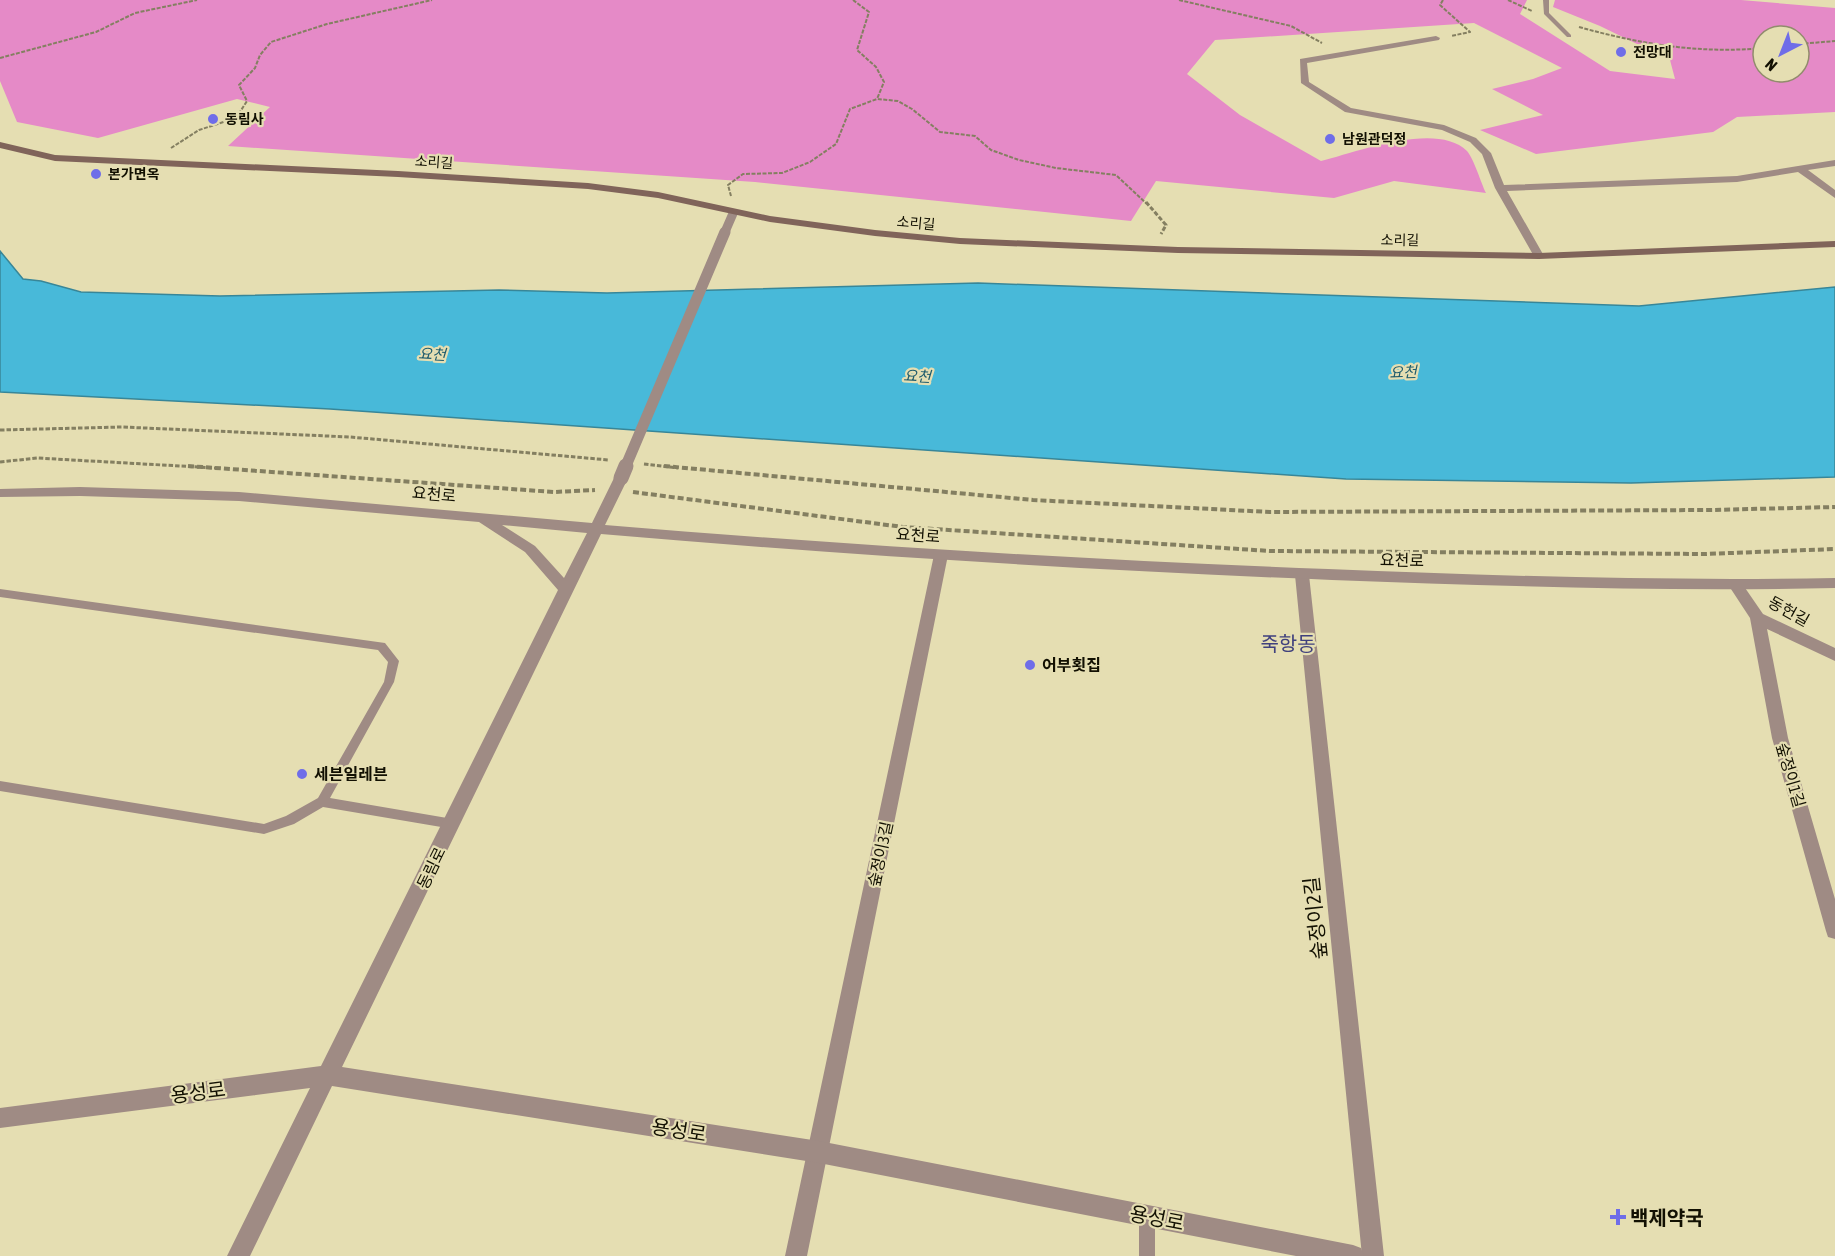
<svg xmlns="http://www.w3.org/2000/svg" width="1835" height="1256" font-family="'Asap Condensed','Noto Sans KR',sans-serif">
	<style>
		.green { fill: #e58ac7; fill-rule: evenodd }
		.water { fill: #48b9d9; stroke: #388698; stroke-width: 1.5 }
		.lines { fill: none; stroke-linecap: round; stroke-linejoin: round }
		.path-far2 { stroke: #847f61; stroke-width: 2; stroke-dasharray: 4 1.5; stroke-linecap: butt }
		.path-far1 { stroke: #847f61; stroke-width: 3; stroke-dasharray: 4.5 2; stroke-linecap: butt }
		.path { stroke: #847f61; stroke-width: 4; stroke-dasharray: 6 3; stroke-linecap: butt }
		.service { fill: #9f8b84; fill-rule: evenodd }
		.minor { fill: #9f8b84; fill-rule: evenodd }
		.tertiary { fill: #9f8b84; fill-rule: evenodd }
		.secondary { fill: #80645a; fill-rule: evenodd }
		.tertiary-bridge-far1 { stroke: #9f8b84; stroke-width: 11 }
		.tertiary-bridge { stroke: #9f8b84; stroke-width: 15 }
		.poi-dot { fill: #6f6de8; stroke: #e5deb2; stroke-width: 2 }
		.labels { text-anchor: middle; dominant-baseline: central; stroke-width: 4.5; stroke-linejoin: round; paint-order: stroke }
		.far-poi-label { font-size: 14px; font-weight: bold; fill: #121002; stroke: #e5deb2; text-anchor: start }
		.far-street-label { font-size: 14px; fill: #121002; stroke: #e5deb2 }
		.far-water-label { font-size: 15px; font-style: italic; fill: #1f5c6d; stroke: #e5deb2 }
		.street-label { font-size: 16px; fill: #121002; stroke: #e5deb2 }
		.poi-label { font-size: 16px; font-weight: bold; fill: #121002; stroke: #e5deb2; text-anchor: start }
		.quarter-label { font-size: 20px; fill: #40417d; stroke: #e5deb2 }
		.near-street-label { font-size: 20px; fill: #121002; stroke: #e5deb2 }
		.near-poi-label { font-size: 20px; font-weight: bold; fill: #121002; stroke: #e5deb2; text-anchor: start }
	</style>
	<rect width="100%" height="100%" fill="#e5deb2"/>
	<path class="green" d="M0 0H1527L1520 14 1610 71 1675 79 1670 60 1600 26 1553 7 1555 0H1741L1835 8V112L1737 117 1713 132 1536 154 1480 130 1543 115 1492 89 1533 79 1562 68 1474 23 1215 40 1187 74 1240 115 1321 161C1357 152 1437 121 1467 151 1474 159 1481 183 1486 193L1394 181 1334 198 1156 181 1131 221 755 182 228 146 270 107 237 99 98 138 17 122 0 81ZM1763 36H1799V72H1763Z"/>
	<path class="water" d="M0 251 23 279 41 281 81 292 220 296 499 290 607 293 978 283 1639 306 1835 287V477L1631 483 1346 479 330 409 0 392Z"/>
	<g class="lines">
		<path class="path-far2" d="M853 0 869 12 857 50 876 67 884 82 877 99
			M1179 0 1291 26 1322 43
			M1443 0 1440 5 1470 32 1451 36
			M1508 0 1532 11
			M1579 27C1640 44 1700 54 1763 48
			M1799 44 1835 41
			M0 58 96 32 135 13 197 0
			M171 148 199 130 236 118 247 101 239 85 255 68 260 55 271 42 327 24 432 0
			M731 196 728 185 743 174 782 173 810 162 836 144 850 109 877 99 898 101 912 109 940 132 975 136 991 150 1019 160 1056 168 1116 175 1147 204"/>
		<path class="path-far1" d="M1146 202 1166 225 1161 234
			M0 430 122 427 350 437 609 460
			M0 462 37 458 216 468
			M644 464 678 468"/>
		<path class="path" d="M188 466 554 492 595 490
			M664 466 1033 500 1270 512 1710 510 1835 507
			M633 492 903 527 1270 551 1705 554 1835 549"/>
		<path class="service" d="M1543 0H1549V13L1571 35V37H1567L1544 14Z
			M0 589 385 643 399 661 394 682 330 798 453 819 457 820 459 824 457 828 453 829 323 807 294 824 264 834 0 791V781L264 824 286 816 318 798 384 682 388 662 378 650 0 597Z
			M1147 1208 1152 1211 1155 1216V1256H1139V1216L1142 1211Z"/>
		<path class="minor" d="M1436 36 1440 38 1439 40 1307 63 1309 82 1351 108 1444 125 1476 138 1491 153 1504 185 1737 176 1835 160V166L1808 170 1835 190V198L1798 172 1737 182 1507 191 1544 256 1539 259 1535 258 1495 188 1482 154 1470 142 1442 130 1345 112 1301 83 1300 59Z
			M941 550 948 555 807 1256H785L934 555Z
			M1302 570 1309 575 1384 1256H1362L1295 575Z
			M1736 581 1741 582 1763 614 1835 648V661L1767 629 1788 738 1835 899V939L1828 937 1826 931 1772 738 1750 618 1729 586Z"/>
		<path class="tertiary" d="M730 209 739 211 729 234H721L720 232Z
			M621 474 628 478 605 525C845 545 1087 560 1328 569 1497 576 1666 581 1835 578V588C1667 592 1500 586 1332 580 1088 570 844 555 601 534L342 1067 819 1141 1353 1245 1361 1248 1364 1256H1296L819 1163 332 1086 250 1256H227L310 1088 0 1128V1108L321 1066 558 590 525 552 479 522 239 501 80 496 0 497V489L80 487 239 492 592 523 614 478ZM502 525 587 533 564 578 535 546Z"/>
		<path class="secondary" d="M0 142 55 155 398 171 588 183 658 192 770 216 875 230 960 238 1178 247 1539 253 1835 241V247L1539 259 1178 253 960 244 875 236 770 222 658 198 588 189 398 177 55 161 0 148Z"/>
		<path class="tertiary-bridge-far1" d="M625 468 725 232"/>
		<path class="tertiary-bridge" d="M621 478 626 466"/>
	</g>
	<g class="poi-dot">
		<circle cx="1621" cy="52" r="6"/>
		<circle cx="213" cy="119" r="6"/>
		<circle cx="1330" cy="139" r="6"/>
		<circle cx="96" cy="174" r="6"/>
		<circle cx="1030" cy="665" r="6"/>
		<circle cx="302" cy="774" r="6"/>
		<path d="M1615 1208h6v6h6v6h-6v6h-6v-6h-6v-6h6z"/>
	</g>
	<g class="labels">
		<g class="far-poi-label">
			<text x="1633" y="52">전망대</text>
			<text x="225" y="119">동림사</text>
			<text x="1342" y="139">남원관덕정</text>
			<text x="108" y="174">본가면옥</text>
		</g>
		<g class="far-street-label">
			<text transform="translate(434 162) rotate(4)">소리길</text>
			<text transform="translate(916 223) rotate(5)">소리길</text>
			<text transform="translate(1400 240) rotate(1)">소리길</text>
		</g>
		<g class="far-water-label">
			<text transform="translate(432 354) rotate(3)">요천</text>
			<text transform="translate(1403 372) rotate(-2)">요천</text>
			<text transform="translate(917 376) rotate(3)">요천</text>
		</g>
		<g class="street-label">
			<text transform="translate(434 494) rotate(5)">요천로</text>
			<text transform="translate(918 535) rotate(4)">요천로</text>
			<text transform="translate(1402 560) rotate(1)">요천로</text>
			<text transform="translate(1789 611) rotate(29)">동헌길</text>
			<text transform="translate(1791 775) rotate(74)">숲정이1길</text>
			<text transform="translate(880 854) rotate(-78)">숲정이3길</text>
			<text transform="translate(431 868) rotate(-64)">동림로</text>
		</g>
		<g class="poi-label">
			<text x="1042" y="665">어부횟집</text>
			<text x="314" y="774">세븐일레븐</text>
		</g>
		<g class="quarter-label">
			<text x="1288" y="643">죽항동</text>
		</g>
		<g class="near-street-label">
			<text transform="translate(1315 918) rotate(-96)">숲정이2길</text>
			<text transform="translate(198 1092) rotate(-7)">용성로</text>
			<text transform="translate(679 1130) rotate(9)">용성로</text>
			<text transform="translate(1157 1218) rotate(11)">용성로</text>
		</g>
		<g class="near-poi-label">
			<text x="1630" y="1217">백제약국</text>
		</g>
	</g>
	<g transform="translate(1781 54) rotate(222)"><circle r="28" fill="#e5deb2" stroke="#918c6c" stroke-width="1.5"/>
	<path d="M0-4.5L10 22L0 15L-10 22Z" fill="#6f6de8"/>
	<text y="-9" font-size="16" font-weight="bold" text-anchor="middle" fill="#121002">N</text>
	</g>
</svg>
